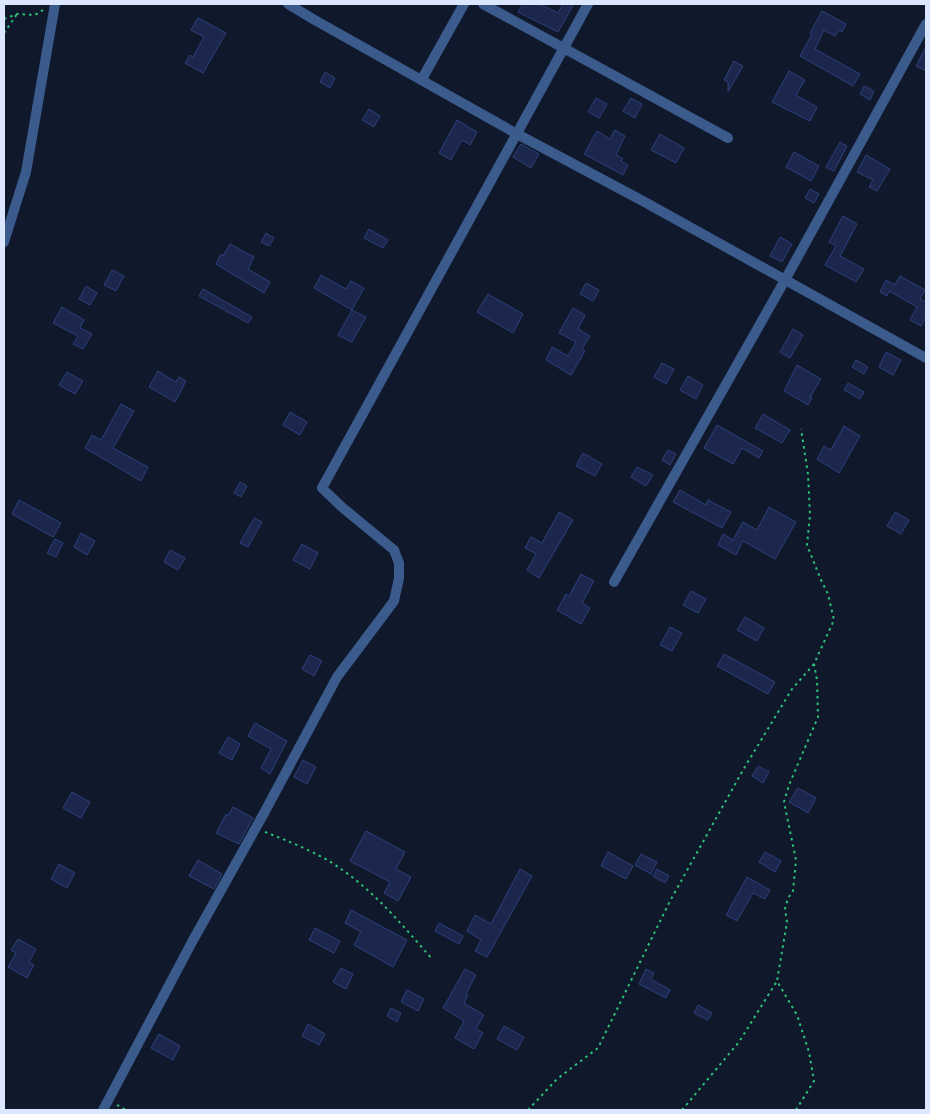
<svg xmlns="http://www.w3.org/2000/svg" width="930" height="1114" font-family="'PT Sans Narrow',sans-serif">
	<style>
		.building { fill: #1b274d; stroke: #2d407a }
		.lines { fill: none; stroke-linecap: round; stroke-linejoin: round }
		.path { stroke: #2cc277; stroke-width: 2; stroke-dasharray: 2.5 4; stroke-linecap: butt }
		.street { stroke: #3a5b8c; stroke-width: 10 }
	</style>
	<rect width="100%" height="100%" fill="#10182c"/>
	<path class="building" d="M523 4H540L558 13 563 4H574L558 32 518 12Z
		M822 11 846 24 842 32 839 30 835 36 824 30 815 49 860 74 853 86 800 56 812 34 810 33Z
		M198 18 226 33 203 73 185 63 190 55 193 57 204 37 191 30Z
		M926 47V71L916 66Z
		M734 61 743 66 728 92V82L724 80Z
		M789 71 805 80 796 95 817 107 810 121 772 102Z
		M325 72 335 78 330 88 320 82Z
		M864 86 874 91 870 100 860 94Z
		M596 98 607 104 599 118 588 112Z
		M631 98 642 104 635 118 623 111Z
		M369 109 380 116 374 127 362 120Z
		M457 120 477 132 470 145 462 140 451 160 439 153Z
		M615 130 625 136 616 155 623 159 621 161 628 165 623 175 584 154 597 131 610 139Z
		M660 134 684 148 676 163 651 150Z
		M840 142 847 146 834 171 826 167Z
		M521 144 539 154 531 168 513 157Z
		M794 152 819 166 811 181 786 167Z
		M866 155 890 169 877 191 869 187 873 180 857 172Z
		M810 189 819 194 814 203 805 198Z
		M843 216 857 224 840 256 864 269 856 282 825 265 836 246 829 242Z
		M369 229 388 240 383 248 364 238Z
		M266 233 274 238 269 246 261 242Z
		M780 237 792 244 782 262 770 256Z
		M230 244 254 257 248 269 270 282 264 293 216 264 221 254 223 256Z
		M112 270 124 276 116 291 104 285Z
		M321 275 346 289 351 281 364 288 352 310 314 288Z
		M900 276 925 290 920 299 926 302V317L921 326 910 320 917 307 889 291 887 296 880 292 886 280 895 285Z
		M586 283 599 290 593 301 580 294Z
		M86 286 97 293 90 305 79 299Z
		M203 289 252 317 248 323 199 296Z
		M488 294 523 314 513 333 477 312Z
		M62 307 84 320 80 328 92 334 83 349 73 344 78 336 53 323Z
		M573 308 585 315 578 329 590 336 582 349 585 351 571 375 546 360 552 347 568 356 576 342 559 333Z
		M352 310 366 317 352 342 338 335Z
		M793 329 803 335 790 358 780 352Z
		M886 352 901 360 893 375 879 367Z
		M856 360 868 367 864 374 852 367Z
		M662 363 674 369 666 384 654 377Z
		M797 365 821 379 810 397 812 398 808 405 784 391Z
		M158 371 176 382 179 377 186 381 175 402 149 387Z
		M67 372 83 381 75 394 59 385Z
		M688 376 703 385 696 399 680 390Z
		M848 383 864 392 860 399 844 390Z
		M121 404 134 411 113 448 148 467 141 481 85 448 92 435 101 440Z
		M290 412 307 422 300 435 283 425Z
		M763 414 790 430 782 443 755 428Z
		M717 425 763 451 759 458 742 448 733 464 704 448Z
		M844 426 860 436 839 473 817 459 824 446 831 450Z
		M668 450 676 454 670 465 662 460Z
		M583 453 602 464 595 476 576 466Z
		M637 467 653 475 646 486 631 477Z
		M240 482 247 486 241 497 234 493Z
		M680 490 706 505 708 500 731 512 722 528 673 502Z
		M19 500 61 523 53 537 12 514Z
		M769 507 796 522 775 559 743 541 736 555 718 545 723 534 733 540 743 522 757 530Z
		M559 512 573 520 539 578 527 570 536 554 525 548 531 537 542 543Z
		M895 512 909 520 901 534 887 526Z
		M254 518 262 522 248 547 240 543Z
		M81 533 95 541 87 555 74 547Z
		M55 539 63 543 56 557 47 553Z
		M302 544 318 553 310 569 293 560Z
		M170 550 185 558 178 570 164 562Z
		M581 574 594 581 582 603 590 608 581 624 557 610 566 594 569 596Z
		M691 591 706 599 698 613 683 605Z
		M745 617 764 628 757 641 737 630Z
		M670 627 682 633 672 651 660 645Z
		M724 654 775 682 768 694 717 666Z
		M310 655 322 661 314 676 302 669Z
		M255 723 287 741 270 774 261 768 271 749 248 736Z
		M228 737 240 744 232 760 219 753Z
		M303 760 316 767 307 784 294 777Z
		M758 766 769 772 763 783 752 776Z
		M798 788 816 798 808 813 789 802Z
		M72 792 90 802 81 818 63 808Z
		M233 807 253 818 239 844 216 833 226 814 228 816Z
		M366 831 405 852 396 869 411 877 398 901 384 893 390 882 350 861Z
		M608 852 633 866 626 879 601 866Z
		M765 852 781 861 775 872 759 862Z
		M641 854 657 862 651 874 635 865Z
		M198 860 222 874 214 889 189 876Z
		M59 864 75 873 67 888 51 879Z
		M520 869 532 876 487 957 475 951 481 940 467 931 475 915 491 924Z
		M657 869 669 876 665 883 653 876Z
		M747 877 770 890 765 899 753 893 737 921 726 915Z
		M351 910 407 940 393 967 354 945 361 932 345 923Z
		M439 923 463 936 459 944 435 931Z
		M315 928 340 941 334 953 309 940Z
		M18 939 36 949 29 962 34 965 27 978 8 967 16 953 11 950Z
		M341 968 353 974 346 989 333 982Z
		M465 969 476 975 466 994 468 995 464 1003 484 1015 476 1029 483 1033 474 1049 455 1038 464 1021 443 1008Z
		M646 969 654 973 651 979 670 990 666 998 639 984Z
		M407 990 424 999 418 1011 401 1002Z
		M698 1005 712 1013 708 1020 694 1013Z
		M391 1008 401 1013 397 1022 387 1016Z
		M308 1024 325 1034 319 1045 302 1036Z
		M504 1026 524 1037 517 1050 497 1039Z
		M159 1034 180 1046 173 1060 151 1048Z"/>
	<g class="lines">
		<path class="path" d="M4 19 17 14 35 15 43 10
			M4 33 17 14
			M265 832C288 841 321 854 341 869 376 893 404 927 432 959
			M117 1105 126 1110
			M528 1110 557 1079 598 1048 670 901 743 770 792 689 814 664
			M682 1110 739 1042 777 981
			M796 1110 814 1081 809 1052 797 1015 777 981 787 922 785 909 788 898 793 891 796 860 784 802 789 785 818 717 817 680 814 664 834 620 828 594 821 580 807 545 810 515 808 474 801 429"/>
		<path class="street" d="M288 4 313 19 517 134 641 200 926 358
			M483 4 728 138
			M422 79 464 4
			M4 242 26 172 55 4
			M614 582 785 280 926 24
			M103 1110 192 942 263 815 337 677 394 601 399 578V563L394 550 343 508 322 488 588 4"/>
	</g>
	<rect width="930" height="1114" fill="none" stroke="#dbe7ff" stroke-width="10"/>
</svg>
